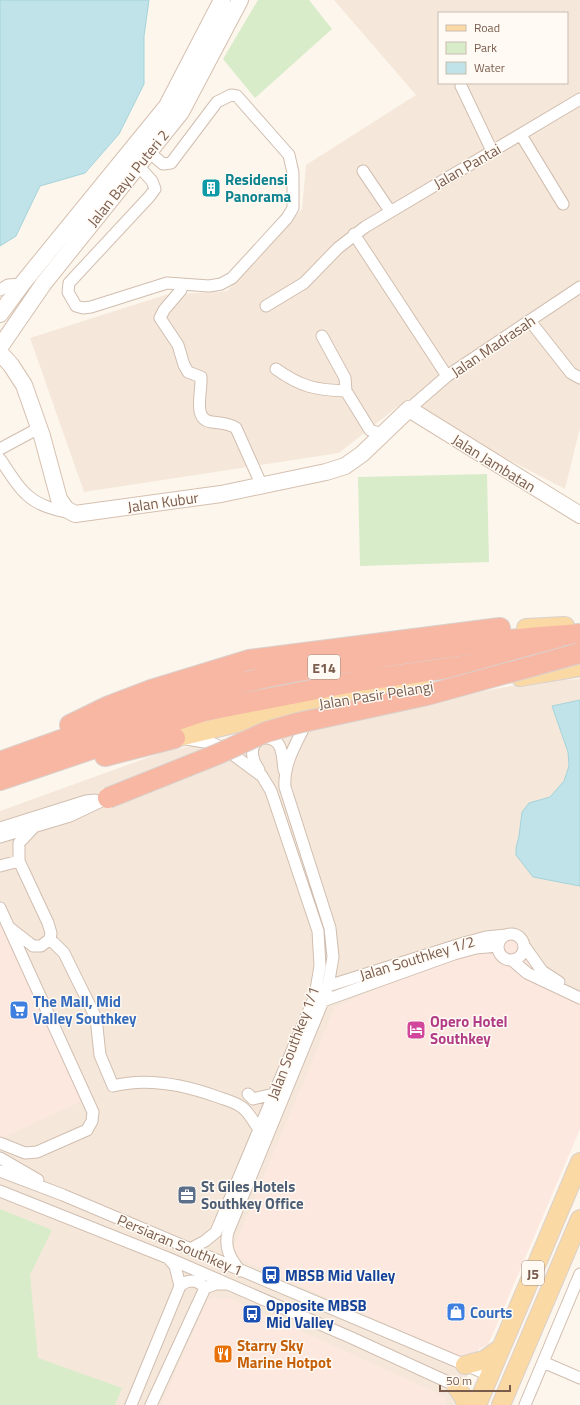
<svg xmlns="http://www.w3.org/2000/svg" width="580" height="1405" font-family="'Titillium Web',sans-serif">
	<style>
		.residential { fill: #f5e8da; fill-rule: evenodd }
		.commercial { fill: #fde8e0 }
		.green { fill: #d8ecc9 }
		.water { fill: #bfe3e8; stroke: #a5d3da }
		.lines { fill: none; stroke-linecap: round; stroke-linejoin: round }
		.street-casing { stroke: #d1beb0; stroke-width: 13 }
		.secondary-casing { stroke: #d6c0b0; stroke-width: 18 }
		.primary-casing { stroke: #dad1cd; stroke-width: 20 }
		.highway-casing { stroke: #dad1cd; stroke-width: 22 }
		.street { stroke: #fff; stroke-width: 11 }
		.secondary { stroke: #fff; stroke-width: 16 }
		.primary { stroke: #fbd9a5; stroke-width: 18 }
		.highway { stroke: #f7b7a3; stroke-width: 20 }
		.highway-bridge-casing { stroke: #dad1cd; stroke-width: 22; stroke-linecap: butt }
		.highway-bridge { stroke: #f7b7a3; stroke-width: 20 }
		.labels { text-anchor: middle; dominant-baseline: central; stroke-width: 3; stroke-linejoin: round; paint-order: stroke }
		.shield { fill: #fffaf3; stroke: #a28b7f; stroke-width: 1 }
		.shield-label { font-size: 14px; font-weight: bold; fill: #7a5c4d }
		.street-label { font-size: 15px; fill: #7a5c4d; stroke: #fffaf3 }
		.culture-label { font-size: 15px; font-weight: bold; fill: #0d838f; stroke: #fffaf3; text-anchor: start }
		.shop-label { font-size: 15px; font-weight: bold; fill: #366cbe; stroke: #fffaf3; text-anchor: start }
		.hotel-label { font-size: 15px; font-weight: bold; fill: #b23c85; stroke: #fffaf3; text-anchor: start }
		.service-label { font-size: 15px; font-weight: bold; fill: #4e5e75; stroke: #fffaf3; text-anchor: start }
		.transit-label { font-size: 15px; font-weight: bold; fill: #164399; stroke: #fffaf3; text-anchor: start }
		.food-label { font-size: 15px; font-weight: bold; fill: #c56008; stroke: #fffaf3; text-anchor: start }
	</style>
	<rect width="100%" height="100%" fill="#fdf6ec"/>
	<path class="residential" d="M334 0H580V428L565 489 401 404 339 453 84 492 30 338 165 295 227 291 302 209 306 165 416 95ZM439 13H567V83H439Z
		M580 679V1111L455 1405H0V811L163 752 271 729 539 681Z"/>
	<path class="commercial" d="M0 917 43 1016 83 1100 0 1139Z
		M511 931 548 983 580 1004V1129L488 1345 460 1357 243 1260 238 1256 234 1247 335 1007Z
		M229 1298 446 1397V1405H161L208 1299Z"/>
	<path class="green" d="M258 0H309L332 29 255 98 223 59Z
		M487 474 489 562 360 566 358 477Z
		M0 1209 52 1230 30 1275 38 1358 122 1388 115 1405H0Z"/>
	<path class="water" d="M0 0H149L144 36V84L119 134 85 173 40 186 16 236 0 246Z
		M580 700V886L533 877 516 855V848L519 836 522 812 529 803 550 797 564 781 569 766 568 752 552 706Z"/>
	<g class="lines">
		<g class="street-casing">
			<path id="street" d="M461 86 492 151
				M521 135 563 204
				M134 161 152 181 155 189 149 197 69 283 68 292 76 306 83 308 91 307 167 283 209 286 221 284 232 278 287 218 293 208V173L289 155 237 96 231 95 217 102 171 163 163 164 149 152
				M363 171 390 211
				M354 234 447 376
				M0 290 8 285 22 284
				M181 290 164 310 160 318 178 345 184 365 188 372 201 377C202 393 192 420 212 422 220 423 229 423 236 428L262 486
				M266 306 304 283 338 248 365 227 580 99
				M530 321 571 373 580 378
				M322 336 345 378 346 391
				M276 369C301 387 316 390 346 391L370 430 381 434
				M409 409 447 376 580 287
				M0 449 39 428
				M0 459C8 470 16 485 26 494 38 506 56 510 71 513
				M186 739 211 743 224 748 262 776 271 791 318 931 320 966 315 996 216 1232 205 1241 190 1249
				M259 770C239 740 270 730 279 745 283 752 283 762 284 770
				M0 828 86 801 95 800
				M0 837 70 816 108 798
				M0 866 19 861
				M0 908 93 1112 92 1121 87 1130 37 1152 25 1153 0 1143
				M10 928 33 946H41L50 939 51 933 48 923 19 861V843L33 828
				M498 947a13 13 0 1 1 26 0a13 13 0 1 1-26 0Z
				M50 939 64 953 96 1018 100 1055 113 1086C148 1077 185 1085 218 1097 226 1100 236 1102 243 1108 250 1114 254 1122 259 1130
				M525 947 542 971 559 982
				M512 960 527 973 580 998
				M328 986 464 943 486 937 506 935
				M323 1001 454 954 476 948 498 946
				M248 1094 253 1099 274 1094
				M0 1158 38 1180
				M0 1171 63 1195 489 1375
				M0 1191 168 1258 352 1338 461 1388
				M240 1271C230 1258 224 1248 228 1232L323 1001 328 986 333 957 330 928 285 787C283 762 298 741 308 719
				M180 1286C188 1279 197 1279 205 1288
				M543 1362 580 1378
				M131 1405 180 1286 175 1266 168 1258
				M151 1405 205 1288 216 1284H225
				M525 1405 580 1274"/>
		</g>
		<g class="secondary-casing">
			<path id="secondary" d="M0 314 22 284 167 106 222 0
				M0 347 44 283 181 112 240 0
				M0 353 11 365 24 385 42 436 59 499 66 509 75 514 221 494 326 472 345 466 362 454 409 409 580 515"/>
		</g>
		<g class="primary-casing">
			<path id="primary" d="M526 628 565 626
				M520 677 580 667
				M175 738 317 704 425 687
				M465 1365 484 1360 501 1348
				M456 1386 464 1398 466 1405
				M477 1405 580 1162
				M501 1405 580 1219"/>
		</g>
		<g class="highway-casing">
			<path id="highway" d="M70 725 109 706 151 690 249 660 500 628
				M105 756 175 738
				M0 762C80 733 160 704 242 683 278 674 315 668 352 662 427 649 504 639 580 634
				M0 780 204 711 358 681 532 656 558 654"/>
		</g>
		<use href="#street" class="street"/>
		<use href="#secondary" class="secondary"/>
		<use href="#primary" class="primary"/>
		<use href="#highway" class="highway"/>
		<g class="highway-bridge-casing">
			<path id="highway-bridge" d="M108 798 218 754 266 732 298 723 427 695 580 653"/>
		</g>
		<use href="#highway-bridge" class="highway-bridge"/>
	</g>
	<defs>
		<g id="building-square" transform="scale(1)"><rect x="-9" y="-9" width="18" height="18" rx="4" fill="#0f9aa8" stroke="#fffaf3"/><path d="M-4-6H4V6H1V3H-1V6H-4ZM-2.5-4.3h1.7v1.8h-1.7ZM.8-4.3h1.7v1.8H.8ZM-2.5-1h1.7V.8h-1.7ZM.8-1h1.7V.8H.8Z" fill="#fff"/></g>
		<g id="supermarket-square" transform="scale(1)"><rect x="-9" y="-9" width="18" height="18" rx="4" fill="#3f7fe0" stroke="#fffaf3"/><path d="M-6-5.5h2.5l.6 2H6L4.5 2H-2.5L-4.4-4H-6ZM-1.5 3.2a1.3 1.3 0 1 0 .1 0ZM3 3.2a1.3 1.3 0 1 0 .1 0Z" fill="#fff"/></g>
		<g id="hotel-square" transform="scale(1)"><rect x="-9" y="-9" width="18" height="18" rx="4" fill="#d1479c" stroke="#fffaf3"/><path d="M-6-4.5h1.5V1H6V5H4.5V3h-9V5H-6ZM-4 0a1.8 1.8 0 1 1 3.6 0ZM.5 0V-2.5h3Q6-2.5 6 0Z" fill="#fff"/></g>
		<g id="office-square" transform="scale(1)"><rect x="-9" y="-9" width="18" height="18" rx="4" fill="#5c6f8a" stroke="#fffaf3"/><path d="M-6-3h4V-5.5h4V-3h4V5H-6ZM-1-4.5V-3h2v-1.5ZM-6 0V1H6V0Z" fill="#fff"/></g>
		<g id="bus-square" transform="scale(1)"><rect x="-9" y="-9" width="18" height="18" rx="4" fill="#1a4fb4" stroke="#fffaf3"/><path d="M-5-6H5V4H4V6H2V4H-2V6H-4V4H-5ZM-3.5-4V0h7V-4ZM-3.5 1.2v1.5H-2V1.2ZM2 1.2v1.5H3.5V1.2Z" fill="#fff"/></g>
		<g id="shop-square" transform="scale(1)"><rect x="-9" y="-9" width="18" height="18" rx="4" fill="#3f7fe0" stroke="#fffaf3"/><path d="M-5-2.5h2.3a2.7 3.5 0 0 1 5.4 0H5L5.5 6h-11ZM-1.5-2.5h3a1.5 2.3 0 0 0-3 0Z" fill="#fff"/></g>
		<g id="restaurant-square" transform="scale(1)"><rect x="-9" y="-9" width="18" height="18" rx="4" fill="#e8710a" stroke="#fffaf3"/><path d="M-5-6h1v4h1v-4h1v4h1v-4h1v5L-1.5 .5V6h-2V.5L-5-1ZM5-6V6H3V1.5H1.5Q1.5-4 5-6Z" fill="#fff"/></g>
	</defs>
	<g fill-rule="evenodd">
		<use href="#building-square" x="211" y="188"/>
		<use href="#supermarket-square" x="19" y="1010"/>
		<use href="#hotel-square" x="416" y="1030"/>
		<use href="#office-square" x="187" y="1195"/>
		<use href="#bus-square" x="271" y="1275"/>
		<use href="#shop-square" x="456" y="1312"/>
		<use href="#bus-square" x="252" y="1314"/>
		<use href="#restaurant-square" x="223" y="1354"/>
	</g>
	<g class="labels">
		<g class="shield">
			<rect x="308" y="655" width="32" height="24" rx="3"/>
			<rect x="522" y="1261" width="22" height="24" rx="3"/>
		</g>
		<g class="shield-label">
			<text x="324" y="667">E14</text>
			<text x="533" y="1273">J5</text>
		</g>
		<g class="street-label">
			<text transform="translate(467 166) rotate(-30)">Jalan Pantai</text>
			<text transform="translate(128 178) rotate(-51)">Jalan Bayu Puteri 2</text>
			<text transform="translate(493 346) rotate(-34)">Jalan Madrasah</text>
			<text transform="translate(494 463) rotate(32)">Jalan Jambatan</text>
			<text transform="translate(163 502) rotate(-8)">Jalan Kubur</text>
			<text transform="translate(376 695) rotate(-9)">Jalan Pasir Pelangi</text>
			<text transform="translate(417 958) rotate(-17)">Jalan Southkey 1/2</text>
			<text transform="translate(293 1043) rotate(-69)">Jalan Southkey 1/1</text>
			<text transform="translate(180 1245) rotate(23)">Persiaran Southkey 1</text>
		</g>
		<g class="culture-label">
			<text x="225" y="179">Residensi<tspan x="225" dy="17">Panorama</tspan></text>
		</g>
		<g class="shop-label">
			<text x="33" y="1001">The Mall, Mid<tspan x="33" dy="17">Valley Southkey</tspan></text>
			<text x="470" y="1312">Courts</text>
		</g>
		<g class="hotel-label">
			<text x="430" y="1021">Opero Hotel<tspan x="430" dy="17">Southkey</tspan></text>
		</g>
		<g class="service-label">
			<text x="201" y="1186">St Giles Hotels<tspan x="201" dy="17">Southkey Office</tspan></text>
		</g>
		<g class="transit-label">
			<text x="285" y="1275">MBSB Mid Valley</text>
			<text x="266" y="1305">Opposite MBSB<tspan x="266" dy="17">Mid Valley</tspan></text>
		</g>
		<g class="food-label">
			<text x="237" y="1345">Starry Sky<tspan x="237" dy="17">Marine Hotpot</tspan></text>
		</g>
	</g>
	<rect x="438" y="12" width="130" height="72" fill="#fffaf3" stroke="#cabbb1"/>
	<rect x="446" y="25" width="20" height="6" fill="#fbd9a5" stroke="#cabbb1"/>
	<text x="474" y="32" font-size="12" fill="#7a5c4d">Road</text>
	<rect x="446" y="42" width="20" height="12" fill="#d8ecc9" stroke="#cabbb1"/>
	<text x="474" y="52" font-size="12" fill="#7a5c4d">Park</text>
	<rect x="446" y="62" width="20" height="12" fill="#bfe3e8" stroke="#cabbb1"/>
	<text x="474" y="72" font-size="12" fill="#7a5c4d">Water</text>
	<path d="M440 1385v6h70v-6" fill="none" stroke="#7a5c4d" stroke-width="2"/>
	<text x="446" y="1385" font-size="12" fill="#7a5c4d" stroke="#fffaf3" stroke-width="3" paint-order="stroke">50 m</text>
</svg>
